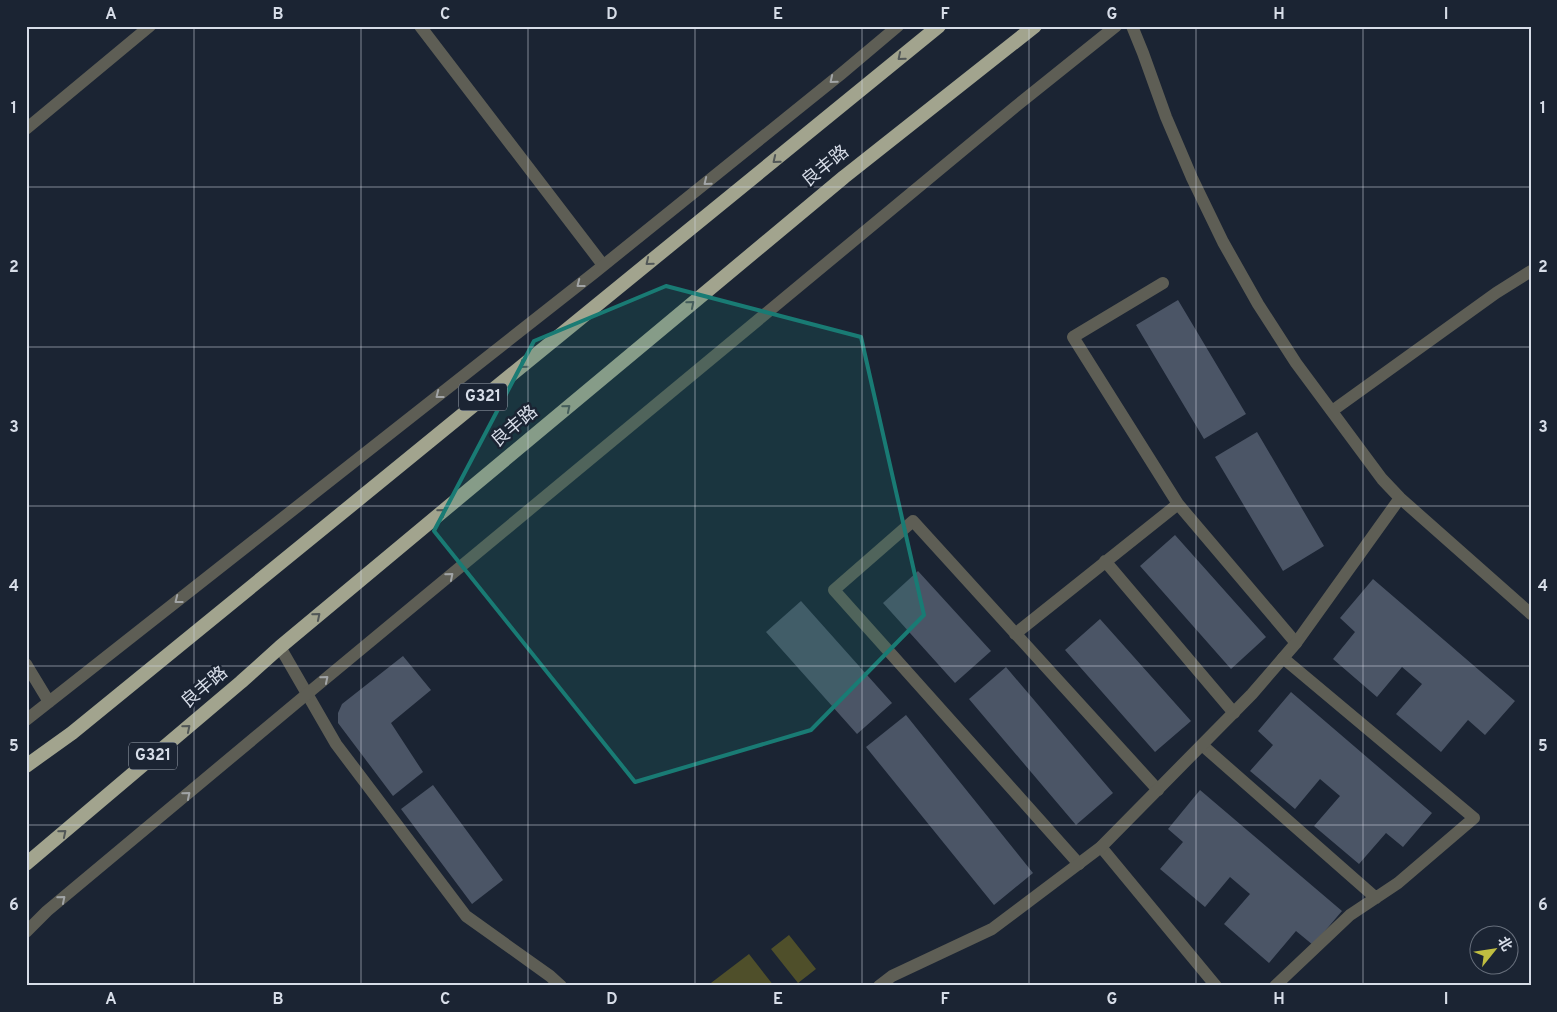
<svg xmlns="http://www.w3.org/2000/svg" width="1557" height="1012" font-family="Overpass,'Noto Sans SC',sans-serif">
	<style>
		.green { fill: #4f4f2a }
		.building { fill: #4b5566 }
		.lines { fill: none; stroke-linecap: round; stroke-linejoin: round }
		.service { stroke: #5e5e55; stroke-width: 12 }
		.minor { stroke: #5e5e55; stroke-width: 12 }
		.tertiary { stroke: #5e5e55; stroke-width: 12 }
		.trunk { stroke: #a2a48e; stroke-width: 14 }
		.oneway { stroke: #515757 }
		.oneway2 { stroke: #a1a4a6 }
		.marked { fill: #197b74; fill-opacity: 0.2; stroke: #197b74; stroke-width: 4; stroke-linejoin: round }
		.grid { fill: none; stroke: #d7dde8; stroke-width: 1; stroke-opacity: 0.55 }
		.labels { text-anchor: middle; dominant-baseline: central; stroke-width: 5; stroke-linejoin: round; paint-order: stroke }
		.shield { fill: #1b2433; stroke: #9fa6b2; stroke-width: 1 }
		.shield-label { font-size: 16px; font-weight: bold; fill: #d7dde8 }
		.street-label { font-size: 18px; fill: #d7dde8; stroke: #1b2433 }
		.neatline { fill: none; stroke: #d7dde8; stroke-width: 2 }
		.grid-label { font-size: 16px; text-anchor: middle; font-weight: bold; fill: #d7dde8 }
	</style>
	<rect width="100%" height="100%" fill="#1b2433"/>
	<path class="green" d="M789 935 816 969 798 983 771 949Z
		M749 954 774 986H707Z"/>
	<path class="building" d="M1178 300 1246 414 1204 439 1136 325Z
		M1257 432 1324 546 1283 571 1215 457Z
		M1175 535 1266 637 1231 669 1140 566Z
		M918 571 991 651 955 683 883 603Z
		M1373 579 1515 701 1485 735 1468 720 1441 752 1396 714 1422 684 1402 667 1377 697 1333 659 1355 632 1340 618Z
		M801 601 892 703 857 734 766 632Z
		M1100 619 1191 721 1155 752 1065 650Z
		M403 656 431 690 391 723 423 772 393 796 338 723V713L342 704Z
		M1006 667 1113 793 1076 825 969 699Z
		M1291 692 1432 813 1403 847 1386 833 1359 864 1314 826 1340 796 1320 779 1295 809 1250 771 1273 745 1258 731Z
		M906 715 1033 873 994 905 866 747Z
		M433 785 503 880 472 904 401 809Z
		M1200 790 1342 911 1313 945 1296 931 1269 963 1224 924 1250 894 1230 877 1205 907 1160 869 1183 842 1168 829Z"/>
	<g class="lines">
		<path class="service" d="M1332 411 1496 293 1531 271
			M1178 504 1296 643
			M1105 561 1234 713
			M1015 634 1178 504 1073 337 1163 283
			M1202 745 1376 898
			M1101 847 1216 986
			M1079 864 834 590 913 521 1158 790
			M1275 986 1350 915 1398 883 1474 818 1283 658"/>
		<path class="minor" d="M420 26 603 265
			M1132 26 1143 53 1166 117 1192 178 1223 242 1258 304 1296 363 1382 479 1400 498 1531 614
			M26 129 150 26
			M280 647 336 744 466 916 550 976 561 986
			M879 986 892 976 992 929 1101 847 1252 694 1296 643 1400 498"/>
		<path class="tertiary" d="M26 664 49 702
			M26 720 594 273 841 74 898 26
			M26 932 47 911 307 694 1015 107 1116 26"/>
		<path class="trunk" d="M26 766 72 733 939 26
			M26 864 241 682 280 647 844 177 1035 26"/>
	</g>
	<defs><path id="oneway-chevron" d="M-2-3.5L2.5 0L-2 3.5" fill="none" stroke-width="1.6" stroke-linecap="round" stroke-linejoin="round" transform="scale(1.25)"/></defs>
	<g class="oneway">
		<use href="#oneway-chevron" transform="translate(901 57) rotate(140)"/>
		<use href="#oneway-chevron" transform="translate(776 160) rotate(141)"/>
		<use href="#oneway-chevron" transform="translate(649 262) rotate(141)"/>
		<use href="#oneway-chevron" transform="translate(691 304) rotate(-40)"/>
		<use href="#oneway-chevron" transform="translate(523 365) rotate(141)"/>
		<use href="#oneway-chevron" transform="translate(567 408) rotate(-40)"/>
		<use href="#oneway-chevron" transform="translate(442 512) rotate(-40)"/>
		<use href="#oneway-chevron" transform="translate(317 616) rotate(-40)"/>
		<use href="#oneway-chevron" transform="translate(187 728) rotate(-40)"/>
		<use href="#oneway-chevron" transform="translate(63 833) rotate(-40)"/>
	</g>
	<g class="oneway2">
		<use href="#oneway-chevron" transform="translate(833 80) rotate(141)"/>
		<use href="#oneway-chevron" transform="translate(707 182) rotate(141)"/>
		<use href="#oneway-chevron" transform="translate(580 284) rotate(142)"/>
		<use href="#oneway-chevron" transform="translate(439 395) rotate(142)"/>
		<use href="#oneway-chevron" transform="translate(450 576) rotate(-40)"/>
		<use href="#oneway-chevron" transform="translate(178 600) rotate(142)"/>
		<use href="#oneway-chevron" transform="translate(325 679) rotate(-40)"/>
		<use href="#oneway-chevron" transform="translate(187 795) rotate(-40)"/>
		<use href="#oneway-chevron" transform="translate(62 899) rotate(-40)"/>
	</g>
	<path class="marked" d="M666 286 861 337 924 615 811 730 635 782 434 531 534 341Z"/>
	<path class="grid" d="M194 26V986M361 26V986M528 26V986M695 26V986M862 26V986M1029 26V986M1196 26V986M1363 26V986M26 187H1531M26 347H1531M26 506H1531M26 666H1531M26 825H1531"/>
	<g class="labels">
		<g class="shield">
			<rect x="459" y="383.5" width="48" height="27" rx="4"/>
			<rect x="129" y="742.5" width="48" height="27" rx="4"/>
		</g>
		<g class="shield-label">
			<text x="483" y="397">G321</text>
			<text x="153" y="756">G321</text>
		</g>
		<g class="street-label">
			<text transform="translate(826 167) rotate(-39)">良丰路</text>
			<text transform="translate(515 427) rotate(-40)">良丰路</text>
			<text transform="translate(205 688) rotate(-40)">良丰路</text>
		</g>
	</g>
	<rect width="1557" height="1012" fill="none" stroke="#1b2433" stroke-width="55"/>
	<g transform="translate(1494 950) rotate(60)"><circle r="24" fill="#1b2433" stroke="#666e7b"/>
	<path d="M0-4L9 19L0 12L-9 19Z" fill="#c0be41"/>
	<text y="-8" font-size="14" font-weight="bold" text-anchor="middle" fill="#d7dde8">北</text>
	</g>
	<rect x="28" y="28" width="1502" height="956" class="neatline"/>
	<g class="grid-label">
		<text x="111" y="19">A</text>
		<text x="278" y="19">B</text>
		<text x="445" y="19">C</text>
		<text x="612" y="19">D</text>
		<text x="778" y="19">E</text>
		<text x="945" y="19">F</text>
		<text x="1112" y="19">G</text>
		<text x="1279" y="19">H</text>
		<text x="1446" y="19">I</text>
		<text x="14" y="113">1</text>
		<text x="1543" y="113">1</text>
		<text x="14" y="272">2</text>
		<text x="1543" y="272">2</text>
		<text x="14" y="432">3</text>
		<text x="1543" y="432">3</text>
		<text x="14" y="591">4</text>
		<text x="1543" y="591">4</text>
		<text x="14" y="751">5</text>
		<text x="1543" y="751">5</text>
		<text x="14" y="910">6</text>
		<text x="1543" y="910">6</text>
		<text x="111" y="1004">A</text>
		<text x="278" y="1004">B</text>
		<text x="445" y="1004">C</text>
		<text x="612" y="1004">D</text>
		<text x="778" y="1004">E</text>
		<text x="945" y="1004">F</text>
		<text x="1112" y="1004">G</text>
		<text x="1279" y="1004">H</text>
		<text x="1446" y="1004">I</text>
	</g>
</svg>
